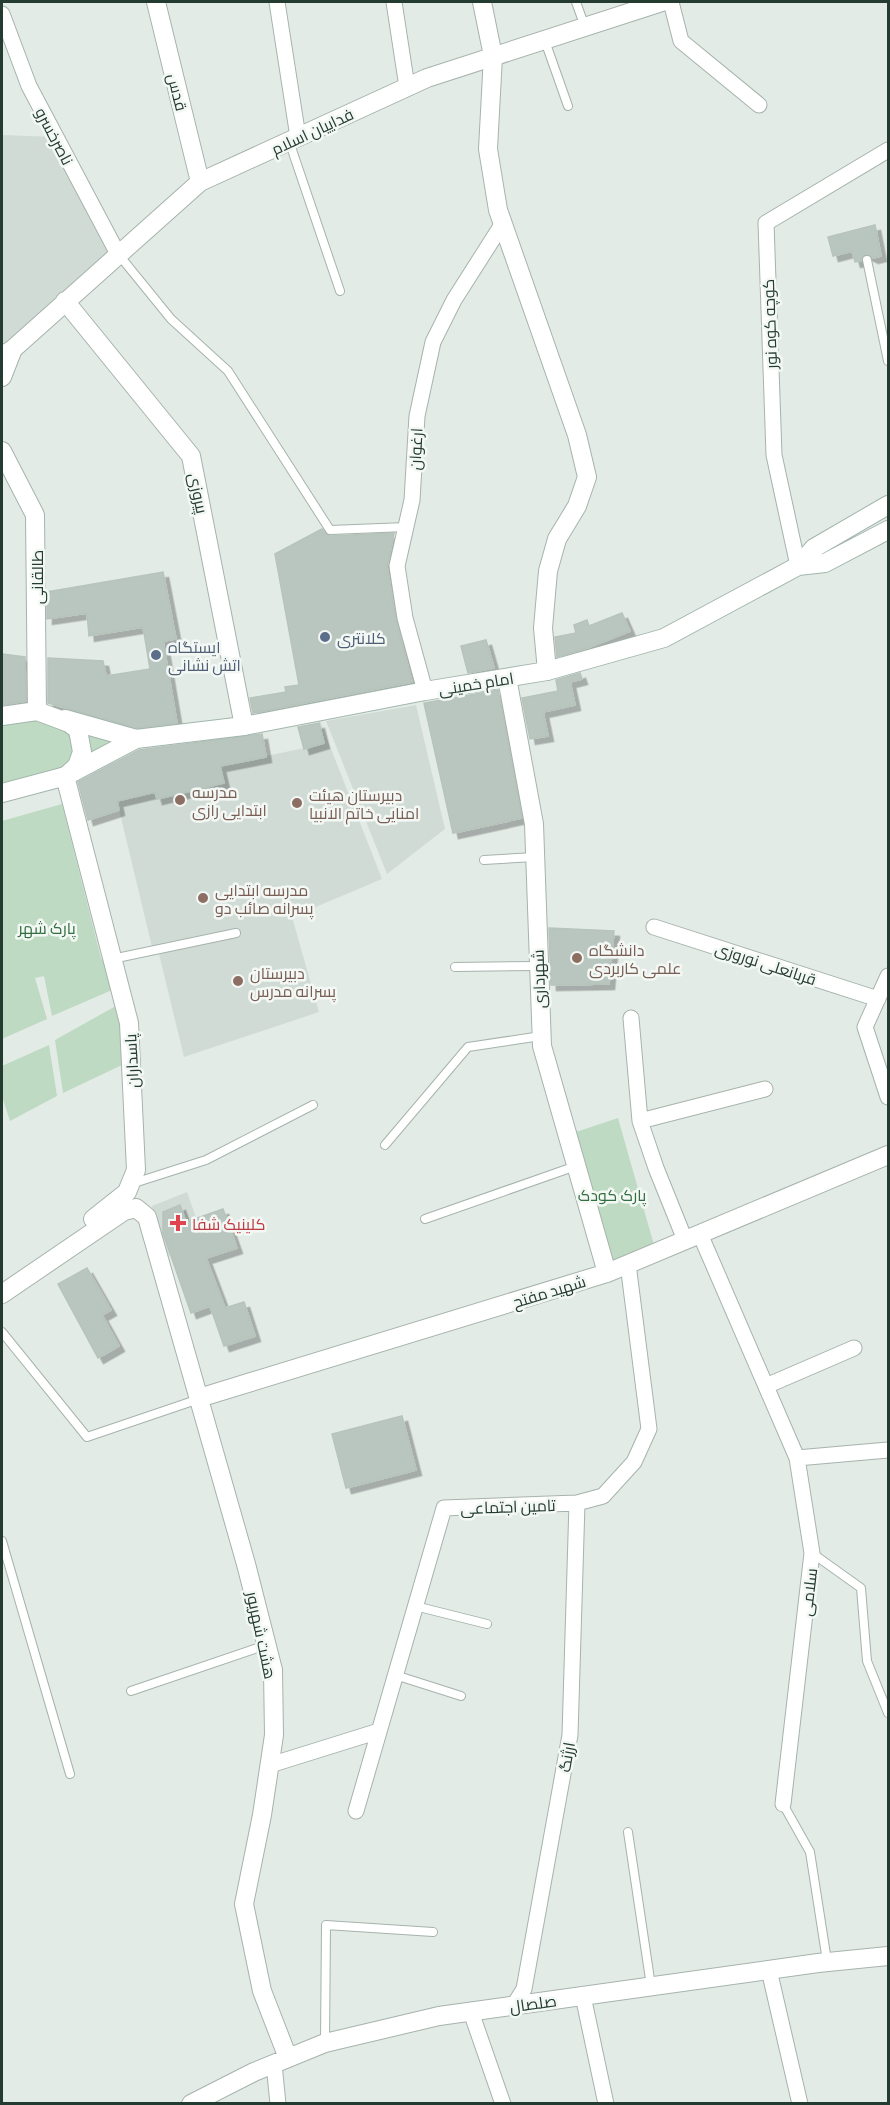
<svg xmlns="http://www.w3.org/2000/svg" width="890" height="2105" font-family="Barlow,Cairo,sans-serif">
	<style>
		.built { fill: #d1dbd5 }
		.green { fill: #bedac2 }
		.building { fill: #b9c6bf; stroke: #b6c4bc; stroke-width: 1.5; filter: url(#shadow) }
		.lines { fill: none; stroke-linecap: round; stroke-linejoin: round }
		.service-casing { stroke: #a6b3ac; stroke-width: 10 }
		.minor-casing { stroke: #a6b3ac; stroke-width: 17 }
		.tertiary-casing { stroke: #a6b3ac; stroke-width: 20 }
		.secondary-casing { stroke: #a2b6ad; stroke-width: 20 }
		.service { stroke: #fff; stroke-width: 8 }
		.minor { stroke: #fff; stroke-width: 15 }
		.tertiary { stroke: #fff; stroke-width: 18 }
		.secondary { stroke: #fff; stroke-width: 18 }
		.service-dot { fill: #5c6f8a; stroke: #f3f8f5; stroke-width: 2 }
		.education-dot { fill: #8d6e63; stroke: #f3f8f5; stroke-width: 2 }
		.health-dot { fill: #e0444e; stroke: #f3f8f5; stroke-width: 2 }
		.labels { text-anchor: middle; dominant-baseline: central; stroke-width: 5; stroke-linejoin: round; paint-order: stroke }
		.street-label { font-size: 16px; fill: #243b32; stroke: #f3f8f5 }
		.service-label { font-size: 16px; fill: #4e5e75; stroke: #f3f8f5; text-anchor: start }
		.education-label { font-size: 16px; fill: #785e54; stroke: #f3f8f5; text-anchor: start }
		.park-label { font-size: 16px; fill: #326e41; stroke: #f3f8f5 }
		.health-label { font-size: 16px; fill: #be3a42; stroke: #f3f8f5; text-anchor: start }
	</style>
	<defs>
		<filter id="shadow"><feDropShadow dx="5.5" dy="5.5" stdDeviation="0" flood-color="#0004"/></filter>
	</defs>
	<rect width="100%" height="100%" fill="#e3ebe6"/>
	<path class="built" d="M2 135 56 137 118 253 2 356Z
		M416 705 445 829 387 874 326 721Z
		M317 713 382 879 292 917 319 1012 184 1057 158 950 153 951 117 801 155 792 157 799 224 783 213 730 226 729 233 763 324 744Z
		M187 1192 205 1243 168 1256 152 1206Z"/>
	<path class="green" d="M10 714 135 739 2 793V716Z
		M62 804 101 958 119 987 52 1016 44 976 35 978 47 1019 2 1039V821Z
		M123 1002 124 1064 63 1093 55 1040Z
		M49 1045 57 1096 10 1121 2 1096V1066Z
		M618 1118 656 1252 607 1273 567 1135Z"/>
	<path class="building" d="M875 225 881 256 873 258 865 254 861 261 855 262 852 251 833 256 828 237Z
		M322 529 330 536 394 533 387 567 396 620 412 682 253 713 250 698 286 692 285 687 299 685 275 554Z
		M163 572 176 639 163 641 177 723 137 728 48 703V658L103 661 106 676 150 669 143 627 89 636 87 613 47 619V592Z
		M622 613 630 631 590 647 557 657 555 637 576 633 574 625 587 620 589 626Z
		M486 640 494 668 468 673 461 646Z
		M2 654 25 657 26 701 2 705Z
		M580 673 582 679 570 682 575 705 543 712 548 736 530 739 522 698 558 691 556 680Z
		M498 690 522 818 453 833 424 703Z
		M319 723 324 743 304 749 298 727Z
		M262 734 266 757 220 766 224 783 157 799 155 792 117 801 119 810 88 820 78 782 139 750Z
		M549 928 614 931 609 984 551 985Z
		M180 1205 186 1222 223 1209 237 1248 206 1258 225 1308 244 1302 255 1336 224 1346 210 1306 191 1313 163 1233V1212Z
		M87 1268 111 1310 102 1315 119 1346 98 1358 58 1284Z
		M402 1416 416 1470 346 1488 332 1434Z"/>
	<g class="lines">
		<g class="service-casing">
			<path id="service" d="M576 2 585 27
				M545 41 568 106
				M289 141 340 291
				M119 255 171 319 228 371 330 530 406 527
				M867 260 888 361
				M484 860 535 857
				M112 959 236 933
				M455 967 538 966
				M385 1145 468 1047 541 1036
				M134 1183 206 1160 313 1105
				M425 1219 576 1166
				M2 1332 87 1437 199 1399
				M2 1541 70 1774
				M812 1553 861 1588 867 1661 888 1713
				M415 1606 487 1624
				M395 1675 461 1696
				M131 1691 266 1645
				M783 1804 810 1852 827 1961
				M628 1832 651 1986
				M325 2043 326 1925 433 1932"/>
		</g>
		<g class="minor-casing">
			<path id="minor" d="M277 2 298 137
				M394 2 407 87
				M671 2 681 41 759 105
				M2 14 29 86 118 254
				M798 566 774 455 766 223 888 150
				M425 691 405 618 397 566 412 500 417 416 433 342 454 300 503 223
				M654 927 878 999
				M888 976 865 1027 888 1097
				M631 1018 640 1121 656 1168 685 1240
				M640 1121 765 1089
				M700 1234 797 1458 812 1553 783 1804
				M766 1386 854 1348
				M797 1458 888 1450
				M270 1765 379 1731
				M356 1811 444 1508 577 1503 603 1496 634 1462 649 1429 628 1264
				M769 1970 800 2104
				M583 1996 606 2104
				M514 2005 524 1989 570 1735 577 1503
				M471 2012 503 2104
				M274 2064 278 2104"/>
		</g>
		<g class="tertiary-casing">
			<path id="tertiary" d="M156 2 200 182
				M482 2 493 56 488 149 498 210 577 435 587 477 577 506 557 539 548 571 543 628 547 671
				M65 301 191 456 244 726
				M2 356 13 349 200 182 427 78 662 2
				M2 377 13 349
				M2 451 35 515 37 711
				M507 678 534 824 542 1046 607 1273
				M65 776 129 1023 136 1170 127 1192 93 1219
				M2 1294 124 1211 136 1208 147 1217 246 1564 273 1670 274 1735 262 1815 244 1904 262 1991 288 2058
				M199 1398 607 1273 888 1155
				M191 2104 254 2072 325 2043 439 2016 818 1963 888 1956"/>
		</g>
		<g class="secondary-casing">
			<path id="secondary" d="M798 566 814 548 888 505
				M2 716 37 711 69 723 78 730 82 752 77 766 66 776 2 793
				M65 719 136 739
				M66 776 136 739 244 726 425 691 547 671 664 638 798 566 825 563 888 530"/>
		</g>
		<use href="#service" class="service"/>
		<use href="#minor" class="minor"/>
		<use href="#tertiary" class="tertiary"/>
		<use href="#secondary" class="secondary"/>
	</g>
	<g class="service-dot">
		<circle cx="325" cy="637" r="6"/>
		<circle cx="156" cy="655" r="6"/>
	</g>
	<g class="education-dot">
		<circle cx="180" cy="800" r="6"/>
		<circle cx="297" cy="803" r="6"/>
		<circle cx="203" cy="898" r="6"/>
		<circle cx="577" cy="958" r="6"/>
		<circle cx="238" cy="981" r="6"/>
	</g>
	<path class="health-dot" d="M175 1214h6v6h6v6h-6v6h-6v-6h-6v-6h6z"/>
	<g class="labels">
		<g class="street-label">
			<text transform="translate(178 92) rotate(76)">قدس</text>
			<text transform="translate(312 131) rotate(-25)">فداییان اسلام</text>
			<text transform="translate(55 136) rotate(62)">ناصرخسرو</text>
			<text transform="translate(769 324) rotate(-92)">کوچه کوه نور</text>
			<text transform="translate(415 449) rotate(-87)">ارغوان</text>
			<text transform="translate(199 493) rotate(78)">پیروزی</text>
			<text transform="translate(36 577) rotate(-90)">طالقانی</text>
			<text transform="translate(476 683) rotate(-9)">امام خمینی</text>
			<text transform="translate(766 963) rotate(18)">قربانعلی نوروزی</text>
			<text transform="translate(538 979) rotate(-92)">شهرداری</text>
			<text transform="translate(131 1061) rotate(-93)">پاسداران</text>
			<text transform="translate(549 1291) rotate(-17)">شهید مفتح</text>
			<text transform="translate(508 1506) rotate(-2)">تامین اجتماعی</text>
			<text transform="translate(808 1592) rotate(-83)">سلامی</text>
			<text transform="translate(262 1635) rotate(78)">هشت شهریور</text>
			<text transform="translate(566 1757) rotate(-80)">ارژنگ</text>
			<text transform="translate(533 2003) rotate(-8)">صلصال</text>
		</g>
		<g class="service-label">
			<text x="337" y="637">کلانتری</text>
			<text x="168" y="646">ایستگاه<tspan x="168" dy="18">اتش نشانی</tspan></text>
		</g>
		<g class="education-label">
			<text x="192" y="791">مدرسه<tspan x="192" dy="18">ابتدایی رازی</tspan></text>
			<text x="309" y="794">دبیرستان هیئت<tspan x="309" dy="18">امنایی خاتم الانبیا</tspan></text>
			<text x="215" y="889">مدرسه ابتدایی<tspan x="215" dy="18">پسرانه صائب دو</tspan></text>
			<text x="589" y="949">دانشگاه<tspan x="589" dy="18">علمی کاربردی</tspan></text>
			<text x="250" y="972">دبیرستان<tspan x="250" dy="18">پسرانه مدرس</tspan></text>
		</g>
		<g class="park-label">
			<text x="47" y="927">پارک شهر</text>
			<text x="612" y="1194">پارک کودک</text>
		</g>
		<g class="health-label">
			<text x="192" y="1223">کلینیک شفا</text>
		</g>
	</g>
	<rect width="890" height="2105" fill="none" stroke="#243b32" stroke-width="6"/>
</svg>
